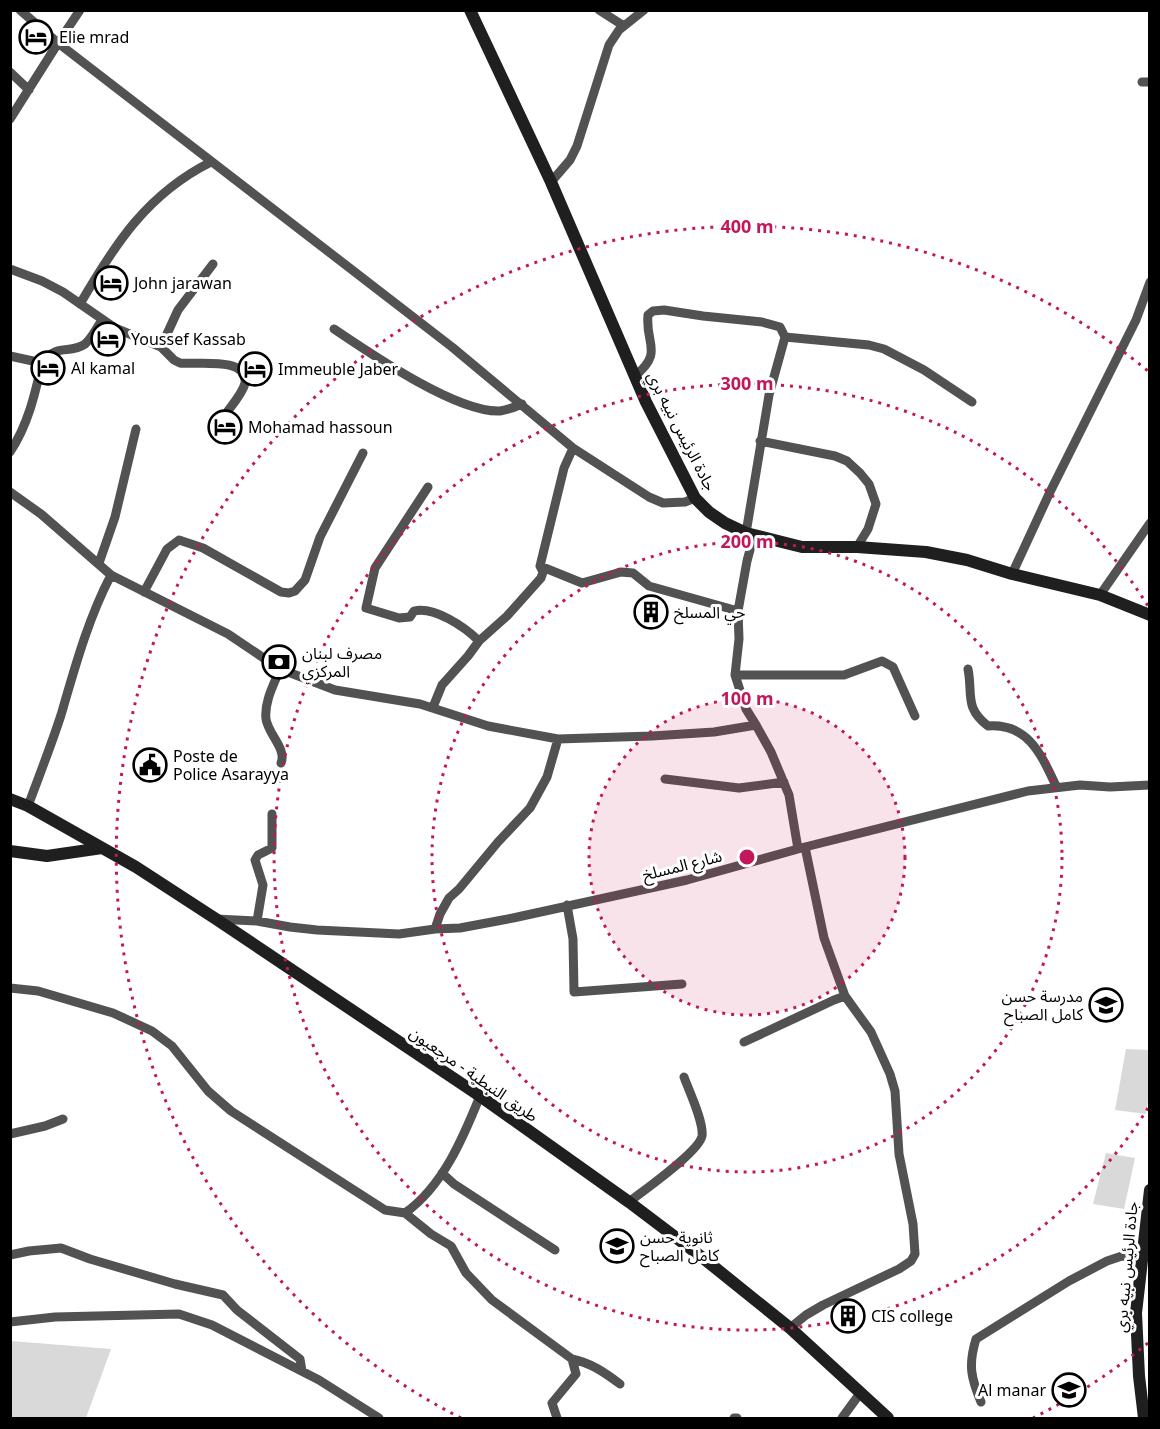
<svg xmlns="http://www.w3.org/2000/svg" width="1160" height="1429" font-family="'Noto Sans','Noto Sans Arabic',sans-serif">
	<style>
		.green { fill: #d9d9d9 }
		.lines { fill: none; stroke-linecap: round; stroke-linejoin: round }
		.minor { stroke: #525252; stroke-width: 9 }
		.secondary { stroke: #1f1f1f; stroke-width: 12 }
		.ring { fill: none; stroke: #c2185b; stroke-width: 3; stroke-dasharray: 3 6 }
		.labels { text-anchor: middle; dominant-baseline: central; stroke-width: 6; stroke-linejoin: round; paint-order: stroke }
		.poi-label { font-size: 16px; fill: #000; stroke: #fff; text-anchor: start }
		.street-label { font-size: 16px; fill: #000; stroke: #fff }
		.centre { fill: #c2185b; stroke: #fff; stroke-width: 3 }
		.ring-label { font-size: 18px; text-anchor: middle; font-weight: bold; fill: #c2185b; stroke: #fff; stroke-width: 6; stroke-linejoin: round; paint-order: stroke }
	</style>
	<rect width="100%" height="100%" fill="#fff"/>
	<path class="green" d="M1126 1049 1149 1050 1150 1089 1146 1114 1115 1110Z
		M1106 1153 1135 1158 1124 1209 1093 1204Z
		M11 1341 111 1349 86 1418H11Z"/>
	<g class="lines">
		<path class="minor" d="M20 10 58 43 452 347 573 448 649 497 663 503 685 502 695 498
			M599 10 624 26
			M10 72 29 90
			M1142 82H1150
			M10 119 58 43 80 10
			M551 182 570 160 577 146 609 45 619 30 644 10
			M10 269 42 281 63 292 115 328 161 347 174 360 180 363C195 365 249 356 245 383 243 393 231 406 225 415
			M80 304C115 244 147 194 211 162
			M334 329C371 354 457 413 500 411 507 410 515 407 522 404
			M785 337 869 345 884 349 924 370 972 402
			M161 347 178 310 213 264
			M10 356 42 363C58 342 69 355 85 344 92 338 97 327 102 320
			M635 376C664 352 645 344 648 315L653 311 664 310 703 316 762 322 780 327 785 337 769 395 746 533
			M760 441 835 456 847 461 860 473 869 484 876 504 868 529 857 547
			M10 452C28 425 35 394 42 363
			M428 487 375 568 366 608 399 618 410 617 414 611C434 606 465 627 479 641
			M10 492 41 514 111 575C88 619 75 667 61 715 51 746 39 776 28 806
			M754 535 747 561 738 611 739 639 735 675 746 709 756 725
			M99 563 115 517 136 429
			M540 566 582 583 621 572 633 573 649 586 738 611
			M1012 574 1050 492 1136 320 1150 282
			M111 575 228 634 280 669 335 690 420 704 488 726 558 739 652 736 714 732 756 725 771 752 789 795 798 849
			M144 592 167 549 179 540 203 548 281 592 289 593 295 591 305 580 320 537 363 453
			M1100 595 1150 523
			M280 669C274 684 264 702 266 719 268 734 287 749 281 763
			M968 669C973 694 964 708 988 726 1028 723 1041 754 1056 786
			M735 675H844L882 661 893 667 915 716
			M433 707 442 685 468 656 479 641 507 616 541 578 543 572 540 566 564 468 573 448
			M665 779 739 788 784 782
			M567 905 573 939 574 992 682 984
			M216 919 257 921 290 927 317 930 399 934 435 929 460 928 513 918 687 880 805 847 1028 791 1080 785 1110 787 1150 785
			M257 921 263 885 255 860 258 855 272 848V814
			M435 929 440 914 449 898 459 889 498 842 530 808 547 777 558 739
			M10 988 38 991 113 1013 152 1031 172 1046 208 1091 231 1111 385 1210 405 1213 431 1234 451 1246 466 1273 492 1300 572 1359 576 1374 552 1403 557 1418
			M744 1042 834 1000 845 996 824 938 805 847
			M10 1134 45 1126 63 1119
			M442 1173 454 1184 555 1250
			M629 1202C644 1190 699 1152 702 1136 704 1122 689 1091 684 1077
			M405 1213C443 1186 463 1138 480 1096
			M10 1255 29 1251 61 1248 90 1259 175 1284 223 1295 237 1310 300 1359 302 1371
			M10 1322 55 1317 179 1314 212 1325 319 1380 379 1418
			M790 1328 806 1315 823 1305 899 1269 911 1261 915 1254 913 1224 899 1154 895 1091 890 1074 871 1032 845 996
			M572 1359C591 1363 604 1372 620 1384
			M981 1402C971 1378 968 1365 976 1339L1069 1281 1107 1261 1122 1256 1142 1257
			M734 1418H737
			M842 1418 861 1392"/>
		<path class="secondary" d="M470 10 551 182 646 402 695 498 709 512 725 523 746 533 802 547H857L926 552 967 560 1012 574 1100 595 1150 615
			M10 799 28 806 136 867 216 919 480 1096 629 1202 703 1258 790 1328 888 1418
			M10 851 47 856 102 848
			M1144 1418 1139 1376 1136 1313 1150 1190"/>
	</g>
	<circle cx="747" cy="857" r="158" fill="#c2185b" fill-opacity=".12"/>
	<g class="ring">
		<circle cx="747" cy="857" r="158"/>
		<circle cx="747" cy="857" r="315"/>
		<path d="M1148 1108A473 473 0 1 1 1148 606"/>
		<path d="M1148 1343A630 630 0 0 1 1033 1418M461 1418A630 630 0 1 1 1148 371"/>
	</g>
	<defs>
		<g id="hotel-ring" transform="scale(1.725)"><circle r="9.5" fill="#fff" stroke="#000" stroke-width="1.5"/><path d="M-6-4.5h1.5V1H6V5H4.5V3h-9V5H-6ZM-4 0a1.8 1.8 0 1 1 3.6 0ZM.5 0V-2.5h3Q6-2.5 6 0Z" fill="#000"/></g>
		<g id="building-ring" transform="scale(1.725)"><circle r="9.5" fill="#fff" stroke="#000" stroke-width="1.5"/><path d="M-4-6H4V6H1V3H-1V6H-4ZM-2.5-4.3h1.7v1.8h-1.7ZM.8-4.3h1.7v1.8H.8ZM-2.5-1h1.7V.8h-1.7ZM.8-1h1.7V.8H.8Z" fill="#000"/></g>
		<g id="bank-ring" transform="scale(1.725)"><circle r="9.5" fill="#fff" stroke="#000" stroke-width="1.5"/><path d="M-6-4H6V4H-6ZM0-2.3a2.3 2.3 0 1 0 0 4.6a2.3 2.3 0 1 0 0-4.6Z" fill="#000"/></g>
		<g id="civic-ring" transform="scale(1.725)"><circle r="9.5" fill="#fff" stroke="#000" stroke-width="1.5"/><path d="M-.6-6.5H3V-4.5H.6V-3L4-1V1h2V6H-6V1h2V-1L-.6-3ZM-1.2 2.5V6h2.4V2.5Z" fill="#000"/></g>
		<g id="school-ring" transform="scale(1.725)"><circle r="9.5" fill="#fff" stroke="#000" stroke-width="1.5"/><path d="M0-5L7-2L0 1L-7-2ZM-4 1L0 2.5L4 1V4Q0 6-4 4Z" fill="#000"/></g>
		<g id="university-ring" transform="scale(1.725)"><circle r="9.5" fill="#fff" stroke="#000" stroke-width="1.5"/><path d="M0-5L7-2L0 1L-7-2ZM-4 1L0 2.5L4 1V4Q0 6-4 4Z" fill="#000"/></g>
	</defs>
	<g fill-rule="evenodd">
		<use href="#hotel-ring" x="36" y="37"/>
		<use href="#hotel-ring" x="111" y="283"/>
		<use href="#hotel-ring" x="108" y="339"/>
		<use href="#hotel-ring" x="48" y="368"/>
		<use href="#hotel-ring" x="255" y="369"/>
		<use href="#hotel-ring" x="225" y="427"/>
		<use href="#building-ring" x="651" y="612"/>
		<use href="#bank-ring" x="279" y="662"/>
		<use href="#civic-ring" x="150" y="765"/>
		<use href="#school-ring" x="1106" y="1005"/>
		<use href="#school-ring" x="617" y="1246"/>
		<use href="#building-ring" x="848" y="1316"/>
		<use href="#university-ring" x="1069" y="1390"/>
	</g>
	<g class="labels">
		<g class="poi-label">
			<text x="59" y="37">Elie mrad</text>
			<text x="134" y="283">John jarawan</text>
			<text x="131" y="339">Youssef Kassab</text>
			<text x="71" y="368">Al kamal</text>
			<text x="278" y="369">Immeuble Jaber</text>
			<text x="248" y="427">Mohamad hassoun</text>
			<text x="674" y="612">حي المسلخ</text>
			<text x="302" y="653">مصرف لبنان<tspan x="302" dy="18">المركزي</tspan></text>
			<text x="173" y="756">Poste de<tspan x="173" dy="18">Police Asarayya</tspan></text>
			<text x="1083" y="996" text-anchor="end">مدرسة حسن<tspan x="1083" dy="18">كامل الصباح</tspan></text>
			<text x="640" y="1237">ثانوية حسن<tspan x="640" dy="18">كامل الصباح</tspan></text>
			<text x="871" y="1316">CIS college</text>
			<text x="1046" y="1390" text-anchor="end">Al manar</text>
		</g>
		<g class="street-label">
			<text transform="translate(682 431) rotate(63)">جادة الرئيس نبيه بري</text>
			<text transform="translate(682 865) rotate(-14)">شارع المسلخ</text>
			<text transform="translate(474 1074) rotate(35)">طريق النبطية - مرجعيون</text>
			<text transform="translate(1126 1267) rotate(-85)">جادة الرئيس نبيه بري</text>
		</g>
	</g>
	<circle cx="747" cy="857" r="9" class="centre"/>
	<g class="ring-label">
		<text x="747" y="233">400 m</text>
		<text x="747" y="390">300 m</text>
		<text x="747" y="548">200 m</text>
		<text x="747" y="705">100 m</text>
	</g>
	<rect width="1160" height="1429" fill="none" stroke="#000000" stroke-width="24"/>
</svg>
